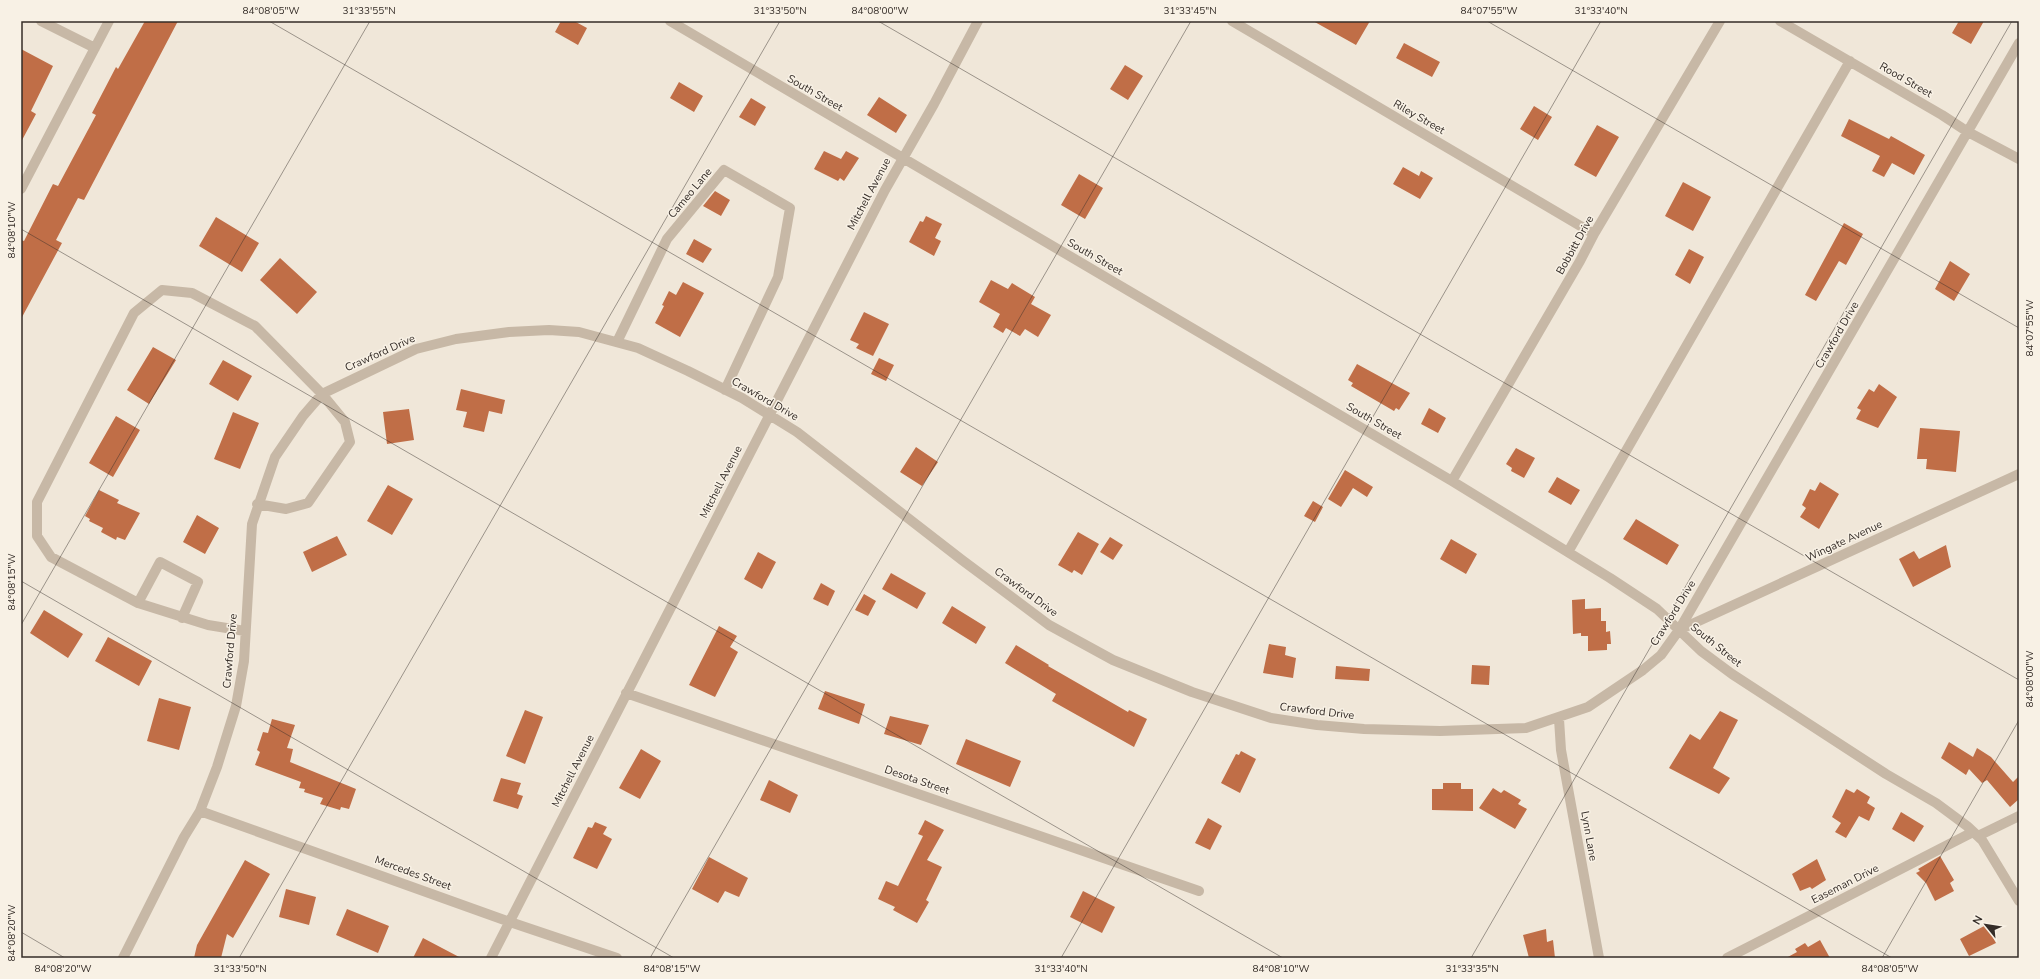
<svg xmlns="http://www.w3.org/2000/svg" width="2040" height="979" font-family="'Nunito Sans',sans-serif">
	<style>
		.building { fill: #c06e47 }
		.lines { fill: none; stroke-linecap: round; stroke-linejoin: round }
		.minor { stroke: #c7b8a6; stroke-width: 10 }
		.ticks { fill: none; stroke: #342c27; stroke-width: 1; stroke-opacity: 0.45 }
		.labels { text-anchor: middle; dominant-baseline: central; stroke-width: 3; stroke-linejoin: round; paint-order: stroke }
		.street-label { font-size: 11px; fill: #342c27; stroke: #f8f1e5 }
		.neatline { fill: none; stroke: #342c27; stroke-width: 1.5 }
		.ticks-label { font-size: 10px; text-anchor: middle; fill: #342c27 }
	</style>
	<rect width="100%" height="100%" fill="#f0e7d9"/>
	<path class="building" d="M145 21H178L84 200 78 198 56 240 62 243 21 319V240L24 241 53 184 58 186 96 115 92 113 116 67 118 69Z
		M561 21H574L587 28 578 45 555 32Z
		M1313 21H1370L1356 45Z
		M1959 21H1984L1971 44 1952 33Z
		M1404 43 1440 62 1432 77 1396 58Z
		M21 49 53 66 31 111 36 114 21 142Z
		M1125 65 1143 76 1128 100 1110 89Z
		M679 82 703 96 694 112 670 98Z
		M879 97 907 115 896 133 867 115Z
		M751 98 766 107 755 126 739 117Z
		M1534 106 1552 117 1538 140 1520 129Z
		M1849 119 1889 139 1891 136 1925 155 1914 175 1892 163 1884 177 1872 171 1880 156 1841 136Z
		M1597 125 1619 137 1596 177 1574 165Z
		M824 151 841 159 846 151 859 158 844 181 840 178 838 181 814 169Z
		M1403 167 1419 176 1421 171 1433 178 1420 199 1393 184Z
		M1079 174 1103 188 1085 219 1061 205Z
		M1683 182 1711 197 1693 231 1665 216Z
		M715 191 730 200 721 216 703 206Z
		M926 216 942 224 935 238 941 241 934 256 909 242 920 221 923 222Z
		M216 217 259 243 242 272 199 246Z
		M1844 223 1863 234 1846 265 1839 261 1816 301 1805 295Z
		M694 239 712 249 703 263 686 254Z
		M1689 249 1704 257 1690 284 1675 275Z
		M280 258 317 292 297 314 260 280Z
		M1950 261 1970 274 1954 301 1935 289Z
		M991 280 1008 289 1012 283 1035 297 1031 304 1051 315 1038 337 1025 329 1020 336 1006 328 1003 333 993 327 1000 314 979 302Z
		M683 282 704 293 680 337 655 323 664 306 662 305 669 291 676 295Z
		M864 312 889 324 873 356 856 348 859 344 850 340Z
		M153 347 176 360 149 404 127 390Z
		M879 358 894 365 886 381 871 374Z
		M223 360 252 376 238 401 209 384Z
		M1357 364 1410 393 1399 410 1396 408 1394 411 1351 386 1353 383 1348 380Z
		M1879 384 1897 397 1878 428 1856 419 1861 410 1857 408 1869 389 1874 392Z
		M461 389 505 400 502 414 489 411 484 432 463 427 467 412 456 410Z
		M1429 408 1446 418 1438 433 1421 424Z
		M409 409 414 440 387 444 383 412Z
		M233 412 259 423 240 469 214 459Z
		M116 416 140 430 113 477 89 463Z
		M1920 428 1960 431 1956 472 1926 469 1927 459H1917Z
		M916 447 938 462 922 486 900 472Z
		M1516 448 1535 458 1524 478 1511 471 1512 468 1506 464Z
		M1345 470 1373 487 1367 497 1353 488 1341 507 1328 499Z
		M1557 477 1580 490 1571 505 1548 492Z
		M1820 482 1839 494 1819 529 1800 517 1806 508 1802 505 1810 489 1815 491Z
		M388 485 413 499 392 535 367 521Z
		M99 490 119 500 117 503 140 513 125 540 117 537 116 540 101 532 103 528 89 521 90 519 85 516Z
		M1313 501 1323 507 1315 522 1304 516Z
		M197 515 219 528 205 554 183 542Z
		M1636 519 1679 545 1667 565 1623 539Z
		M1078 532 1099 544 1082 575 1074 570 1072 573 1058 565Z
		M337 536 347 555 312 572 303 552Z
		M1110 537 1123 545 1113 560 1100 552Z
		M1451 539 1477 554 1466 574 1440 559Z
		M1946 545 1951 567 1913 587 1899 559 1914 551 1919 559Z
		M758 552 776 562 762 589 744 579Z
		M891 573 926 593 917 609 882 589Z
		M821 583 835 591 828 606 813 599Z
		M864 594 876 601 868 616 855 610Z
		M1585 599V609L1601 608V621H1606V632L1610 631 1611 644H1607V650L1588 651V636H1581V633L1573 634 1572 600Z
		M952 606 986 627 976 644 942 623Z
		M44 610 83 634 68 658 30 633Z
		M719 626 737 636 730 647 738 652 715 697 689 685Z
		M108 637 152 661 139 686 95 661Z
		M1269 644 1286 647 1285 655 1296 658 1293 678 1263 673Z
		M1016 645 1049 665 1048 666 1128 712 1129 710 1147 719 1134 747 1052 701 1056 694 1005 663Z
		M1472 665 1490 666 1489 685 1471 684Z
		M1336 666 1370 669 1369 681 1335 679Z
		M825 691 865 704 859 724 818 709Z
		M159 698 191 707 179 750 147 741Z
		M525 710 543 717 525 764 506 756Z
		M1720 711 1738 720 1713 768 1730 778 1719 794 1669 768 1690 734 1700 740Z
		M890 716 929 725 921 745 884 734Z
		M272 719 295 725 287 748 293 749 290 762 356 789 349 809 341 807 340 810 320 804 323 798 304 792 305 789 299 788 301 782 255 765 260 752 257 750 263 732 268 733Z
		M966 739 1021 761 1010 787 956 764Z
		M1949 742 1973 757 1977 748 1991 757 2013 782 2019 776V799L2010 807 1987 780 1982 783 1969 769 1966 775 1941 758Z
		M641 749 661 761 640 799 619 788Z
		M1241 751 1256 759 1240 793 1221 783 1236 754 1239 755Z
		M501 778 521 783 517 794 523 796 518 809 493 801Z
		M769 780 798 795 790 813 760 800Z
		M1443 783H1461V789H1473V811L1432 810V789H1443Z
		M1493 788 1501 793 1504 790 1521 800 1518 804 1527 809 1515 829 1479 808Z
		M1846 789 1854 793 1857 789 1870 797 1867 803 1875 808 1869 821 1859 816 1846 838 1835 832 1841 823 1832 817Z
		M1901 812 1924 826 1914 842 1892 829Z
		M1208 818 1222 826 1210 850 1195 843Z
		M925 820 944 830 927 860 942 867 926 900 929 902 917 923 893 910 895 907 878 899 886 881 898 886 923 836 918 834Z
		M595 822 607 827 603 834 612 839 597 869 573 858 588 827 592 828Z
		M1940 856 1954 880 1950 883 1954 891 1935 901 1926 883 1916 873 1920 871 1918 869Z
		M709 857 748 878 739 897 725 891 718 903 692 889Z
		M1817 859 1826 880 1812 889 1810 887 1800 891 1792 874Z
		M245 860 270 874 233 938 227 934 221 958H194L197 945Z
		M286 889 316 897 309 925 279 917Z
		M1083 891 1115 907 1102 933 1070 917Z
		M347 909 389 926 378 953 336 935Z
		M1986 925 1996 943 1969 956 1960 939Z
		M1546 929 1547 942 1553 940 1555 958H1529L1523 935Z
		M423 938 461 958H413Z
		M1820 940 1830 958H1786L1797 952 1795 949 1805 943 1808 947Z"/>
	<g class="lines">
		<path class="minor" d="M41 21 95 48
			M670 21 1452 481 1610 578 1657 609 1701 651 1732 674 1886 774 1936 803 1967 826 1982 840 2019 901
			M1232 21 1594 234
			M1780 21 1942 115 1968 132 2019 159
			M21 189 109 21
			M617 342 667 239 724 170 790 208 778 277 725 390
			M1452 481 1580 261 1594 234 1720 21
			M1568 552 1850 61
			M138 603 160 562 198 582 182 618
			M1679 630 2019 474
			M245 631 208 625 138 603 51 557 37 536V502L134 313 162 290 192 293 255 326 322 394 345 422 350 442 308 503 286 509 257 504
			M626 693 1199 891
			M1559 719 1561 750 1599 958
			M200 811 510 922 617 958
			M1978 836 2019 816
			M123 958 184 837 200 811 217 767 236 706 244 661 252 524 275 457 303 416 322 394 416 349 456 339 509 332 549 330 579 332 638 348 688 371 742 398 797 432 962 560 1049 625 1113 660 1192 692 1271 718 1317 725 1364 729 1440 731 1526 728 1588 707 1643 670 1661 655 1679 630 2019 43
			M491 958 885 190 934 104 978 21
			M1727 958 1973 832"/>
	</g>
	<path class="ticks" d="M269 21 1892 958M878 21 2019 680M1487 21 2019 328M21 229 1283 958M21 581 674 958M21 625 370 21M21 932 65 958M239 958 780 21M650 958 1191 21M1061 958 1601 21M1471 958 2012 21M1882 958 2019 720"/>
	<g class="labels">
		<g class="street-label">
			<text transform="translate(1906 80) rotate(30)">Rood Street</text>
			<text transform="translate(815 93) rotate(30)">South Street</text>
			<text transform="translate(1419 117) rotate(30)">Riley Street</text>
			<text transform="translate(690 193) rotate(-50)">Cameo Lane</text>
			<text transform="translate(869 194) rotate(-62)">Mitchell Avenue</text>
			<text transform="translate(1575 245) rotate(-61)">Bobbitt Drive</text>
			<text transform="translate(1095 257) rotate(30)">South Street</text>
			<text transform="translate(1837 335) rotate(-60)">Crawford Drive</text>
			<text transform="translate(380 353) rotate(-24)">Crawford Drive</text>
			<text transform="translate(765 399) rotate(30)">Crawford Drive</text>
			<text transform="translate(1374 421) rotate(30)">South Street</text>
			<text transform="translate(721 482) rotate(-63)">Mitchell Avenue</text>
			<text transform="translate(1844 541) rotate(-25)">Wingate Avenue</text>
			<text transform="translate(1026 592) rotate(36)">Crawford Drive</text>
			<text transform="translate(1673 613) rotate(-58)">Crawford Drive</text>
			<text transform="translate(1716 645) rotate(39)">South Street</text>
			<text transform="translate(230 651) rotate(-85)">Crawford Drive</text>
			<text transform="translate(1317 711) rotate(7)">Crawford Drive</text>
			<text transform="translate(573 771) rotate(-63)">Mitchell Avenue</text>
			<text transform="translate(917 780) rotate(19)">Desota Street</text>
			<text transform="translate(1589 836) rotate(80)">Lynn Lane</text>
			<text transform="translate(413 873) rotate(20)">Mercedes Street</text>
			<text transform="translate(1845 884) rotate(-27)">Easeman Drive</text>
		</g>
	</g>
	<rect width="2040" height="979" fill="none" stroke="#f8f1e5" stroke-width="44"/>
	<g transform="translate(1986 925) rotate(300)" stroke="#f8f1e5" stroke-width="3" paint-order="stroke">
	<path d="M0-3L7 15L0 10L-7 15Z" fill="#342c27"/>
	<text y="-6" font-size="11" font-weight="bold" text-anchor="middle" fill="#342c27">N</text>
	</g>
	<rect x="22" y="22" width="1996" height="935" class="neatline"/>
	<g class="ticks-label">
		<text x="271" y="14">84°08'05"W</text>
		<text x="369" y="14">31°33'55"N</text>
		<text x="780" y="14">31°33'50"N</text>
		<text x="880" y="14">84°08'00"W</text>
		<text x="1190" y="14">31°33'45"N</text>
		<text x="1489" y="14">84°07'55"W</text>
		<text x="1601" y="14">31°33'40"N</text>
		<text transform="translate(11 230) rotate(-90)" y="4">84°08'10"W</text>
		<text transform="translate(2029 328) rotate(-90)" y="4">84°07'55"W</text>
		<text transform="translate(11 582) rotate(-90)" y="4">84°08'15"W</text>
		<text transform="translate(2029 679) rotate(-90)" y="4">84°08'00"W</text>
		<text transform="translate(11 933) rotate(-90)" y="4">84°08'20"W</text>
		<text x="63" y="972">84°08'20"W</text>
		<text x="240" y="972">31°33'50"N</text>
		<text x="672" y="972">84°08'15"W</text>
		<text x="1061" y="972">31°33'40"N</text>
		<text x="1281" y="972">84°08'10"W</text>
		<text x="1472" y="972">31°33'35"N</text>
		<text x="1890" y="972">84°08'05"W</text>
	</g>
</svg>
